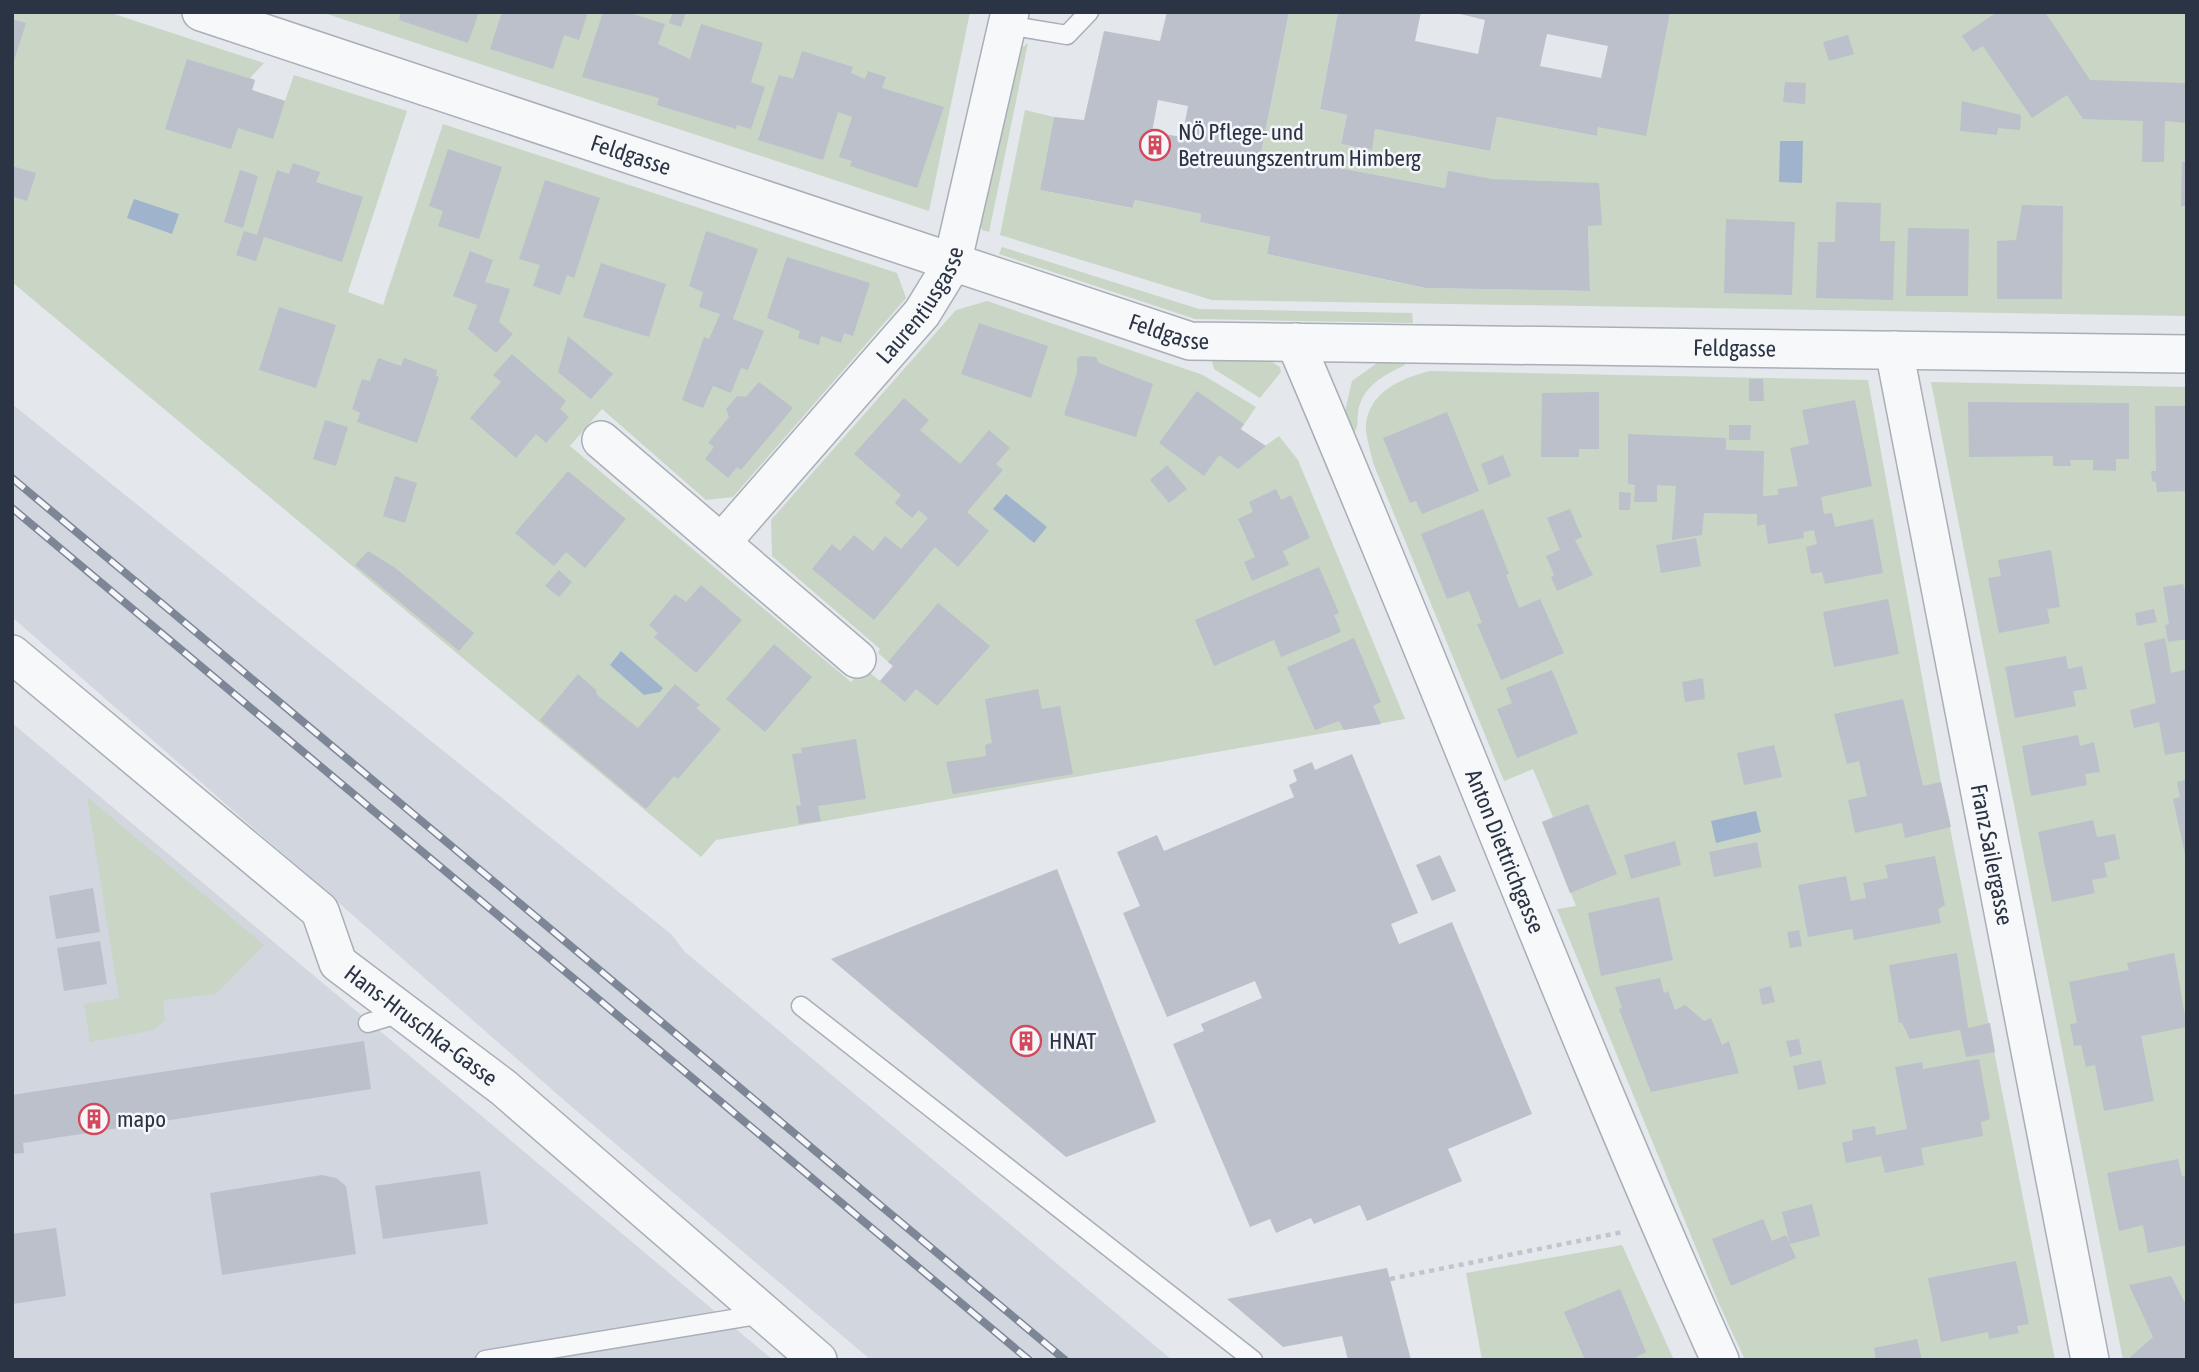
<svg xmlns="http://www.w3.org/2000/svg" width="2199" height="1372" font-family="'Asap Condensed',sans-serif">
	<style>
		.built { fill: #d2d6de }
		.green { fill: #c9d6c5 }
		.water { fill: #9fb4cc }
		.building { fill: #bbc0ca; fill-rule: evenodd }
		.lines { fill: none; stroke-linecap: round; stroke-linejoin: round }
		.service-casing { stroke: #a9aeb7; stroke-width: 21 }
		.minor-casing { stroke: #a9aeb7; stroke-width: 40 }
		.path { stroke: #c2c5cb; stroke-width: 4.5; stroke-dasharray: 5 5; stroke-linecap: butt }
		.service { stroke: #f7f8fa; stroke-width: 18 }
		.minor { stroke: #f7f8fa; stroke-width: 37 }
		.rail-casing { stroke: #7d8696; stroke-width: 8 }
		.rail { stroke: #f4f6f9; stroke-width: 5; stroke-dasharray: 16; stroke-linecap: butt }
		.labels { text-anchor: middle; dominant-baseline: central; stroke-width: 5; stroke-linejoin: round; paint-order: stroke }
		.poi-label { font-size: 23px; fill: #2b3445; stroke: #f4f6f9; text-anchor: start }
		.street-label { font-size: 23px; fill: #2b3445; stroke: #f4f6f9 }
	</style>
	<rect width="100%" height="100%" fill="#e4e7ec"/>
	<path class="built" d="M12 404 671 934 685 952 1172 1360H871L572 1107 12 617Z
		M12 723 773 1360H12Z"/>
	<path class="green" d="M12 12H108L264 63 250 78 255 80 252 90 285 101 294 75 407 111 348 292 383 305 443 124 897 273 906 298 733 497 706 500 602 409 570 446 851 682 864 668 880 681 893 666 878 653 880 649 772 556 771 520 956 310 987 301 1203 375 1256 407 1241 429 1265 446 1279 436 1298 460 1405 719 716 840 701 857 12 282Z
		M321 12H970L929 211Z
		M1289 12H1338L1320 109 1347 115 1341 144 1371 150 1375 129 1490 151 1497 117 1597 136 1598 127 1670 12H2187V316L1212 300 1000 235 1025 110 1054 117 1040 190 1131 208 1135 200 1201 214 1200 222 1270 237 1267 254 1424 288 1590 291 1588 226 1493 179 1448 172 1445 188 1261 153Z
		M1028 43 989 232 982 230 980 223 1019 50Z
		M1002 247 1199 309 1412 313 1413 323 1195 319 999 254Z
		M1211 358 1272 362 1280 367 1281 372 1260 398 1214 369Z
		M1404 361 1405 365C1384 375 1361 387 1358 413 1357 421 1359 427 1353 434L1345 411 1352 381 1377 363Z
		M1430 371 1868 380 1941 782 2055 1360H1745L1719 1304 1557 909 1576 906 1542 822 1553 817 1533 769 1504 781 1373 463C1371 451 1365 436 1366 424 1370 391 1402 378 1430 371Z
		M1931 382 2187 387V1360H2123Z
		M87 797 264 945 216 994 163 1000 165 1020 153 1030 90 1042 84 1004 119 998Z
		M1622 1245 1674 1360H1482L1466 1273Z"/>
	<path class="water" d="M1780 141H1803L1802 183 1779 182Z
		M134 199 179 214 172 234 127 218Z
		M1006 494 1047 527 1034 543 993 509Z
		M621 651 663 688 660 692 644 695 610 665Z
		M1756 811 1761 832 1716 843 1711 821Z"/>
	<path class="building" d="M401 12H479L468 43 399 20Z
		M502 12H588L579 40 564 35 553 69 490 49Z
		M603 12H627L665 24 658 44 690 59 701 24 763 43 751 82 765 87 751 129 737 125 736 129 657 105 659 98 582 77Z
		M673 12H686L681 27 669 23Z
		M1167 12H1289L1261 153 1445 188 1448 171 1493 179 1599 183 1602 225 1588 226 1590 291 1425 288 1267 254 1270 237 1200 222 1201 214 1135 200 1132 208 1040 190 1054 117 1084 120 1104 31 1160 41ZM1158 100 1188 106 1182 137 1152 132Z
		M1338 12H1421L1415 41 1478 54 1485 20 1452 12H1670L1646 136 1598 127 1597 136 1497 117 1490 151 1375 129 1372 150 1341 144 1347 115 1320 109ZM1547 34 1608 46 1601 78 1540 66Z
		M1997 12H2045L2090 80 2187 83V123L2165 121 2164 162H2142L2143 121 2083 119 2067 95 2032 118 1983 46 1973 52 1962 36Z
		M12 19 26 23 13 64H12Z
		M1848 35 1854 54 1829 61 1823 42Z
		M802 51 853 67 851 73 865 79 868 71 886 77 882 88 944 107 917 188 850 166 852 161 839 157 852 117 838 112 823 160 758 140 779 75 793 79Z
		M187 59 255 80 252 90 285 101 273 139 238 128 231 149 165 129Z
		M1785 82 1806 83 1805 104 1783 102Z
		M1962 101 2021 115 2020 130 1998 128 1997 135 1960 131Z
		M448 149 502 167 479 239 438 226 443 211 429 206Z
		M2182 162H2187V206H2181Z
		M293 163 320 172 316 182 363 197 342 262 264 237 256 261 236 255 244 231 257 235 277 170 289 174Z
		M12 166 36 173 27 201 12 196Z
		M240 170 258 176 243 228 224 222Z
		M545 180 600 198 574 278 567 275 560 295 533 286 540 265 519 259Z
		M1836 202 1881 203 1880 241H1895L1893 300 1816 298 1818 242H1835Z
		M2022 205 2063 206 2062 299H1997V241L2016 240Z
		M1726 219 1795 222 1792 295 1724 293Z
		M1908 228 1969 229 1968 296H1906Z
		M706 231 758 249 733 319 764 331 748 370 741 368 731 393 713 386 703 408 682 400 704 337 709 339 720 314 699 307 703 292 689 286Z
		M470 251 493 260 485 282 510 289 499 322 513 334 496 353 468 329 477 305 453 296Z
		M787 257 870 283 853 336 844 333 841 343 821 336 819 345 798 338 800 331 767 318Z
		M601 263 666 284 649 337 583 317Z
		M279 307 336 325 316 388 259 370Z
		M979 323 1048 346 1031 398 961 374Z
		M568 336 613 374 591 399 558 372Z
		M512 354 566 401 560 409 569 417 546 443 536 434 516 458 470 418 501 382 493 375Z
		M1082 356 1096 357 1099 363 1153 384 1136 437 1064 415 1077 373V358Z
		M378 358 401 366 404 358 437 370 436 376 439 377 417 443 357 422 360 413 352 409 362 379 370 381Z
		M1749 379H1763L1764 401H1749Z
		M759 382 793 408 741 470 737 467 728 478 705 459 714 447 708 443 729 417 726 409 737 396 746 397Z
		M1197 391 1244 424 1240 429 1266 446 1238 469 1219 455 1204 476 1159 443Z
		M1599 392V449H1579V457H1541L1542 393Z
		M904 398 929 420 920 430 960 464 989 430 1010 448 996 464 1003 470 967 512 989 531 958 567 935 547 874 620 812 569 832 544 840 551 854 535 873 551 885 536 901 549 928 518 919 510 912 518 895 503 901 495 854 454Z
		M1855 400 1872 486 1821 497 1824 514 1832 513 1835 527 1873 519 1883 573 1825 584 1822 572 1811 574 1806 547 1817 544 1814 530 1803 532 1804 538 1768 544 1765 524 1757 526V514L1704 513 1702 535 1672 540 1676 486 1657 485V502H1634L1635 485 1628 484V434L1726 438V450L1764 451 1763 496 1778 495V489L1798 486 1790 448 1809 444 1802 410Z
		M1968 402 2129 403V459H2116V471L2093 470V460H2070L2071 466H2053V456L1969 457Z
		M2155 406H2187V491L2157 492 2156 482 2152 481 2151 471H2156Z
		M1447 412 1479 491 1422 514 1416 501 1410 503 1383 438Z
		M325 420 348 427 336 466 313 459Z
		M1729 425H1751L1750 440H1729Z
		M1503 455 1511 476 1489 485 1481 464Z
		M1167 465 1187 489 1169 503 1150 480Z
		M568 471 626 519 585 568 566 552 554 566 515 533Z
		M395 476 417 483 405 523 383 516Z
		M1276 489 1281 500 1291 495 1310 538 1283 551 1289 565 1252 581 1244 562 1255 557 1238 519 1253 512 1249 502Z
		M1619 492 1631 493 1630 510H1619Z
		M1483 509 1509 574 1506 575 1519 608 1540 599 1564 653 1501 680 1477 624 1482 623 1469 591 1447 599 1421 534Z
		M1570 509 1582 537 1575 540 1593 575 1557 591 1551 577 1554 575 1546 556 1560 550 1547 518Z
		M1696 538 1701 566 1661 573 1656 545Z
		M2051 550 2060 607 2047 609 2050 623 1999 633 1988 578 2001 576 1998 560Z
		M368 551 394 567 474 633 459 651 355 565Z
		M1319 567 1339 613 1334 615 1341 632 1281 657 1274 640 1214 666 1195 620Z
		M559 570 572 582 559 597 545 586Z
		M2183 584 2187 598V639L2168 642 2165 625 2169 624 2163 587Z
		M701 585 742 620 696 673 654 637 658 633 649 625 675 594 686 602Z
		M1888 599 1899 654 1834 667 1823 612Z
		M938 603 990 646 937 706 916 689 905 702 880 681 893 666 888 662Z
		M2154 609 2157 622 2137 626 2135 613Z
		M1354 638 1381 702 1373 706 1381 724 1344 730 1339 721 1315 730 1287 667Z
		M2165 638 2171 673 2187 669V751L2165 755 2159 722 2134 728 2130 710 2156 703 2144 643Z
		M774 644 812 677 765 732 726 699Z
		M2066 656 2068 669 2082 666 2087 689 2073 691 2076 706 2015 718 2005 667Z
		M1552 670 1578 733 1517 758 1497 709 1512 703 1506 688Z
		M578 674 596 690 597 695 638 728 675 684 700 705 696 708 721 729 678 779 674 776 646 809 540 720Z
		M1703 678 1705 699 1685 702 1682 682Z
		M1038 689 1042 709 1060 706 1073 774 953 794 946 762 986 756 985 745 992 743 985 699Z
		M1903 699 1923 786 1941 782 1951 827 1905 838 1902 823 1855 833 1848 800 1867 796 1859 761 1847 764 1834 714Z
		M2078 735 2080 746 2094 742 2100 772 2085 774 2087 785 2031 796 2022 746Z
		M856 739 866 799 818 806 821 821 799 824 796 806 801 805 792 754 802 753 801 748Z
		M1774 745 1782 777 1744 785 1737 753Z
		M1352 754 1418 913 1391 924 1399 944 1452 922 1532 1114 1448 1149 1462 1181 1367 1221 1360 1205 1314 1224 1311 1218 1276 1233 1270 1219 1250 1227 1173 1044 1204 1031 1201 1024 1262 998 1255 981 1167 1017 1123 913 1140 906 1117 852 1157 835 1164 851 1294 797 1289 785 1297 781 1293 770 1312 762 1315 770Z
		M2187 779V859H2186L2173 799 2180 797 2177 782Z
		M1588 804 1617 874 1570 893 1542 822Z
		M2093 820 2097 837 2115 834 2120 859 2104 863 2107 877 2092 880 2095 893 2052 902 2038 832Z
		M1675 841 1681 865 1631 879 1624 855Z
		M1757 842 1762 867 1714 877 1709 852Z
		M1440 855 1456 891 1432 901 1416 865Z
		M1935 856 1945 905 1938 909 1941 923 1854 940 1852 929 1808 937 1798 885 1846 876 1851 901 1866 898 1863 883 1888 878 1885 865Z
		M1057 869 1156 1122 1066 1157 831 959Z
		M93 888 100 932 56 939 49 896Z
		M1659 897 1673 960 1601 976 1588 913Z
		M1799 930 1802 946 1790 948 1787 932Z
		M100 941 107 984 64 991 57 948Z
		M1957 953 1968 1028 1990 1023 1995 1052 1966 1057 1960 1030 1910 1039 1902 1023H1899L1889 965Z
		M2174 953 2187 1027 2141 1036 2154 1101 2104 1111 2095 1065 2086 1067 2081 1045 2074 1046 2070 1024 2077 1023 2069 982 2129 970 2127 963Z
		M1660 978 1664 993 1668 991 1675 1010 1685 1005 1704 1021 1711 1018 1722 1045 1729 1041 1739 1073 1651 1092 1619 1009 1622 1008 1615 987Z
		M1771 986 1775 1002 1762 1005 1759 989Z
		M1799 1039 1802 1054 1790 1057 1786 1041Z
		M364 1041 371 1089 23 1143 24 1153 12 1154V1095Z
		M1979 1059 1990 1119 1981 1122 1983 1136 1921 1148 1924 1165 1885 1173 1881 1156 1846 1163 1842 1143 1853 1140 1852 1130 1875 1126 1876 1135 1907 1129 1895 1067 1922 1062 1923 1069Z
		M1821 1060 1826 1084 1798 1090 1793 1066Z
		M2178 1159 2182 1176 2187 1175V1245L2148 1253 2143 1225 2119 1231 2107 1173Z
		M480 1171 488 1224 383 1239 375 1186Z
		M322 1175 336 1178 346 1186 356 1254 222 1275 210 1193Z
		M1812 1204 1820 1236 1790 1244 1782 1212Z
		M1763 1219 1772 1241 1786 1235 1796 1258 1731 1286 1712 1239Z
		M56 1228 66 1296 12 1304V1234Z
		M2016 1261 2029 1324 2017 1326 2019 1333 1989 1339 1988 1332 1941 1342 1928 1278Z
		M1387 1268 1411 1360H1348L1342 1336 1283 1347 1227 1299Z
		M2171 1276 2187 1307V1360H2127L2153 1337 2129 1285Z
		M1620 1289 1646 1352 1631 1360H1585L1564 1312Z
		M1917 1339 1922 1360H1876L1874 1348Z"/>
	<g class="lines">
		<g class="service-casing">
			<path id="service" d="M1007 25 1067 35 1089 12
				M801 1006 1253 1360
				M368 1023 401 1013
				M485 1360 763 1314"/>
		</g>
		<g class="minor-casing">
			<g id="minor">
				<path id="s1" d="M201 12 1190 341 2187 354"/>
				<path id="s2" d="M1295 342C1440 680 1569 1025 1720 1360"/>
				<path id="s3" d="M1894 350 2090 1360"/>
				<path d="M601 440 857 659"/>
				<path id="s4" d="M722 542 922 313 952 264 1010 12"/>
				<path id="s5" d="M12 654 320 911 338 963 504 1088 818 1360"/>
			</g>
		</g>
		<path class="path" d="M1390 1279 1623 1232"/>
		<use href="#service" class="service"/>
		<use href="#minor" class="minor"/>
		<g class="rail-casing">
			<path id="rail" d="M12 478 1065 1360
				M12 508 1029 1360"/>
		</g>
		<use href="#rail" class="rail"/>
	</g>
	<defs>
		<g id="building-ring" transform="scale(1.575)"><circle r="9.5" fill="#f4f6f9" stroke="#d1495b" stroke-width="1.5"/><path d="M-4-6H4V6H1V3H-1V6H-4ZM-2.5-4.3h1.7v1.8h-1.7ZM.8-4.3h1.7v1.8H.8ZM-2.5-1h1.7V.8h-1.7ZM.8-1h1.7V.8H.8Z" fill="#d1495b"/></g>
	</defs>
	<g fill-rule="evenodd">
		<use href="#building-ring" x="1155" y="145"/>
		<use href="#building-ring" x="1026" y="1041"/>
		<use href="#building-ring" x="94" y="1119"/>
	</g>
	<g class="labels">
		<g class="poi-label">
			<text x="1178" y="132">NÖ Pflege- und<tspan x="1178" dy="26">Betreuungszentrum Himberg</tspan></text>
			<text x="1049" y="1041">HNAT</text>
			<text x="117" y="1119">mapo</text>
		</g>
		<g class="street-label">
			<text stroke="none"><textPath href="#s1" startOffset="453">Feldgasse</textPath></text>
			<text stroke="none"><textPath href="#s4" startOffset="310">Laurentiusgasse</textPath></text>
			<text stroke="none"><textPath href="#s1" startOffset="1020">Feldgasse</textPath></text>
			<text stroke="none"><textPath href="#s1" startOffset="1587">Feldgasse</textPath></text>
			<text stroke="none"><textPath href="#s2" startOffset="551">Anton Diettrichgasse</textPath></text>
			<text stroke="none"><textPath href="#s3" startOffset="514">Franz Sailergasse</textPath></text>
			<text stroke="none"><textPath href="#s5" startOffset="560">Hans-Hruschka-Gasse</textPath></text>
		</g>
	</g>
	<rect width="2199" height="1372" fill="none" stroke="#2b3445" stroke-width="28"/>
</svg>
